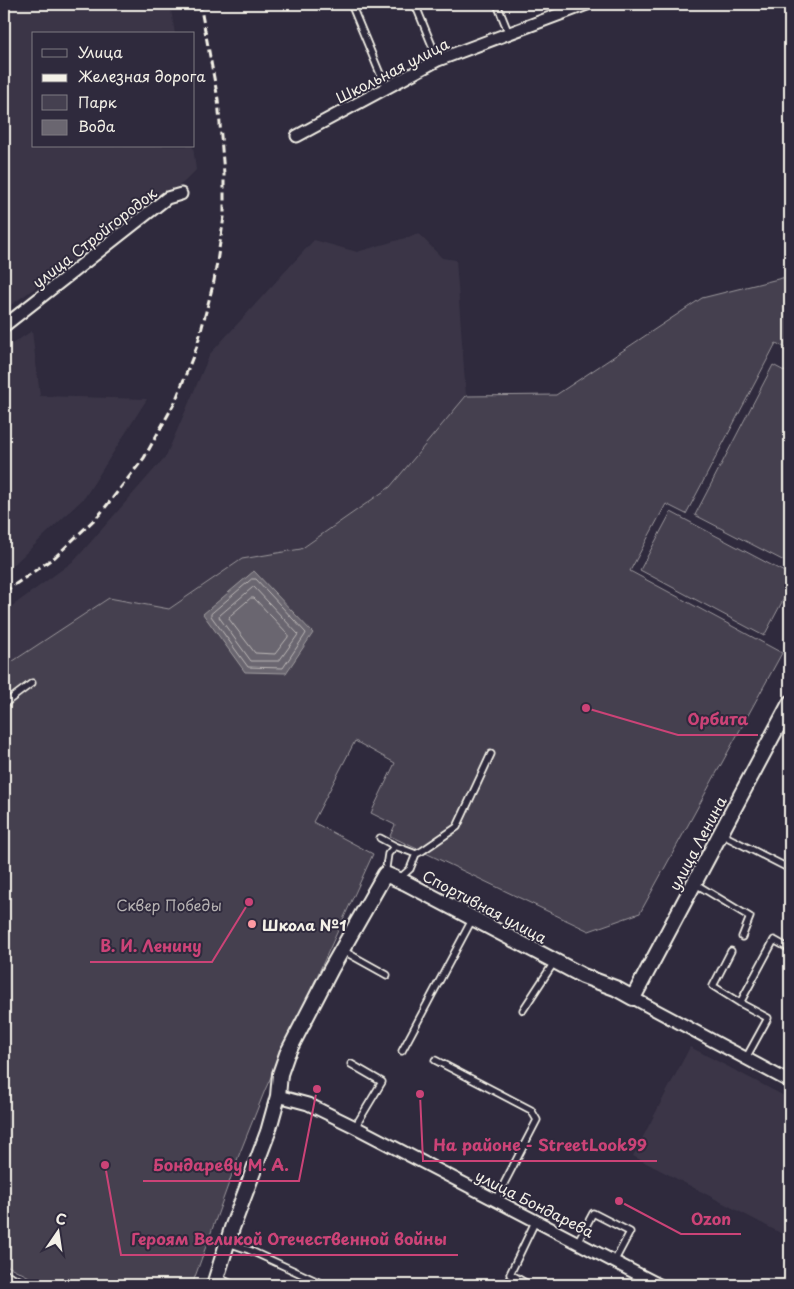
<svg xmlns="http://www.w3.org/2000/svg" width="794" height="1289" font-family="'Playpen Sans',sans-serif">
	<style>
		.built { fill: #3b3647 }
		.green { fill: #454050; stroke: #9c989c }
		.water { fill: #6a6670; stroke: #a19ea0 }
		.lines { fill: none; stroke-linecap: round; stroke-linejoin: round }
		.shore { stroke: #bdb9b8; stroke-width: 1 }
		.service-casing { stroke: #f4f1e8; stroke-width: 9 }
		.minor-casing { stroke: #f4f1e8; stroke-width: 15 }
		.tertiary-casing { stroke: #f4f1e8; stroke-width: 18 }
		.service { stroke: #2f2a3d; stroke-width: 5.5 }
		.minor { stroke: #2f2a3d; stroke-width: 11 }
		.tertiary { stroke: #2f2a3d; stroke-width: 14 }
		.rail { stroke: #f4f1e8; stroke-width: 3; stroke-dasharray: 8 4; stroke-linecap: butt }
		.poi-dot { fill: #ff9aa2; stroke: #2f2a3d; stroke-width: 2 }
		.labels { text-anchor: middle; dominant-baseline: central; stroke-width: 4; stroke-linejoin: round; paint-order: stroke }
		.street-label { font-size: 15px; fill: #f4f1e8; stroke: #2f2a3d }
		.park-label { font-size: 15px; fill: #b7b3b3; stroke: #2f2a3d }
		.poi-label { font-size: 15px; font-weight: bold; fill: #f4f1e8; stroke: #2f2a3d; text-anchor: start }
		.leader { fill: none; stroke: #cc4377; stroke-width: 2 }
		.callout-dot { fill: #cc4377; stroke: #2f2a3d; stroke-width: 2 }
		.callout-label { font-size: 16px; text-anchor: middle; font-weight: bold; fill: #cc4377; stroke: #2f2a3d; stroke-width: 4; stroke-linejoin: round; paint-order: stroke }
	</style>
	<rect width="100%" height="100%" fill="#2f2a3d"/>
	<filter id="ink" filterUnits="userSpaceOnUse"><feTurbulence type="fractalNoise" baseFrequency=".02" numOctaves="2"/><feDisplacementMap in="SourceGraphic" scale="10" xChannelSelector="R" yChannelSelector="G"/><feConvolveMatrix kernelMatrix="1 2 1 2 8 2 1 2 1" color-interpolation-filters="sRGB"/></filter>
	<g filter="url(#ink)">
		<path class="built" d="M4 4H170L175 34H34V146H193L196 170 184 182 4 310Z
			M419 234 442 258 456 260 466 396 390 487 301 549 242 559 169 609 109 598 4 667V612L75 560 166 456 210 354 314 240 357 252Z
			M32 331 40 396 147 399 85 497 8 570 4 572V349Z
			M690 1047 790 1099V1238L633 1156Z"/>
		<path class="green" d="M790 276V350L776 343 686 514 666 504 630 571 782 653 640 913 589 931 390 836 395 825 371 813 395 763 355 741 313 822 373 854 265 1090 239 1155 192 1285H45L4 1264V667L109 598 169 609 242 559 301 549 390 487 466 396 556 395 702 298Z
			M773 365 790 374V564L695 515Z
			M671 512 790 575V587L764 636 640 570Z"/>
		<path class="water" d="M254 571 313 633 286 673 245 672 203 614Z"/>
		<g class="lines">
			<path class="shore" d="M252 579H256L306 633 305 635 283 668 248 667 211 616V614Z
				M254 587 298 634 297 636 279 661H251L219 617 220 615 252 588Z
				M251 598H254L288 634V637L275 654 255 653 229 619 230 616Z"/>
			<g class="service-casing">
				<path id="service" d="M351 4 386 88
					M415 4 438 60
					M497 4 509 34
					M4 704 32 683
					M721 834 790 869
					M380 838 395 846
					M416 854 422 851 457 827 491 754
					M385 874 388 854 395 846 416 854 410 869 400 878
					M694 883 750 917 742 937
					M342 950 387 975
					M731 951 713 986 740 1003
					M523 1010 555 961
					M402 1051 473 918
					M746 1058 768 1018 740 1003 774 940 790 949
					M435 1060 531 1110 537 1120 495 1201
					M351 1064 382 1082 355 1127
					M228 1243 249 1250 325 1285
					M577 1243 593 1213 630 1232 614 1262
					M4 1273 30 1285
					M217 1277 234 1285
					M529 1285 510 1274 535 1222"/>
			</g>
			<g class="minor-casing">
				<path id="minor" d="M297 136 438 60 587 4
					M4 326 167 198 181 194
					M633 998 790 1082
					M278 1096 308 1104 355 1127 659 1285"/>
			</g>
			<g class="tertiary-casing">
				<path id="tertiary" d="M214 1285 232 1228 268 1132 278 1096 280 1074 287 1054 331 969 385 874 406 883 583 976 615 988 633 998 790 703"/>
			</g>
			<use href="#service" class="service"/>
			<use href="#minor" class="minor"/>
			<use href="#tertiary" class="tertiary"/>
			<path class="rail" d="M4 592 55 557 100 514 144 458 175 402 197 346 214 281 224 217V174L218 99 200 4"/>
		</g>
	</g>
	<circle class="poi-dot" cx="252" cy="924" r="5"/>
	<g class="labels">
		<g class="street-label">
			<text transform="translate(392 70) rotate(-27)">Школьная улица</text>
			<text transform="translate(94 237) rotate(-38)">улица Стройгородок</text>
			<text transform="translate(697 843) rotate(-62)">улица Ленина</text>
			<text transform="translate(485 906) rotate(28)">Спортивная улица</text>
			<text transform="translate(535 1203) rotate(27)">улица Бондарева</text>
		</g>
		<g class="park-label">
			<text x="169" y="904">Сквер Победы</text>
		</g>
		<g class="poi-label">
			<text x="262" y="924">Школа №1</text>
		</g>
	</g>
	<path class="leader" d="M586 708L678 735H758M249 902L212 962H90M420 1094L423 1161H657M317 1089L299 1181H143M619 1201L681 1234H741M105 1165L121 1255H458"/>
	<g class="callout-dot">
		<circle cx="586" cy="708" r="5"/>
		<circle cx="249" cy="902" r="5"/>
		<circle cx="420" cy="1094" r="5"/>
		<circle cx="317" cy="1089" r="5"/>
		<circle cx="619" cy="1201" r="5"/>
		<circle cx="105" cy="1165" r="5"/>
	</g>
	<g class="callout-label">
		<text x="718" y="725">Орбита</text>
		<text x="151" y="952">В. И. Ленину</text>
		<text x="540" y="1151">На районе - StreetLook99</text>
		<text x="221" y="1171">Бондареву М. А.</text>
		<text x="711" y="1225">Ozon</text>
		<text x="289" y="1245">Героям Великой Отечественной войны</text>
	</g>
	<rect width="794" height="1289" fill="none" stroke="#2f2a3d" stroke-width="20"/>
	<rect x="10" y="10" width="774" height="1269" fill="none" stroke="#f4f1e8" stroke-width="2" filter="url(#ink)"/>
	<rect x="32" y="32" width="162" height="115" fill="#2f2a3d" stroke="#7e7a81"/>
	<rect x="42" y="49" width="25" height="8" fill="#2f2a3d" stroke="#7e7a81"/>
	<text x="78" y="58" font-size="15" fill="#f4f1e8">Улица</text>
	<rect x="42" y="74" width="25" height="8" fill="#f4f1e8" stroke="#7e7a81"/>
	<text x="78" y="82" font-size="15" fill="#f4f1e8">Железная дорога</text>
	<rect x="42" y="95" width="25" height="15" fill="#454050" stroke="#7e7a81"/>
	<text x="78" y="108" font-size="15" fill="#f4f1e8">Парк</text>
	<rect x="42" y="120" width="25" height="15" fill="#6a6670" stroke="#7e7a81"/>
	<text x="78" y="132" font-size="15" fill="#f4f1e8">Вода</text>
	<g transform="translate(58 1232) rotate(13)" stroke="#2f2a3d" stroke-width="4" paint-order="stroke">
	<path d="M0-4L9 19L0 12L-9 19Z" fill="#f4f1e8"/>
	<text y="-8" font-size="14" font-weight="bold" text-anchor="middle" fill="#f4f1e8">С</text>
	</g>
</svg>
